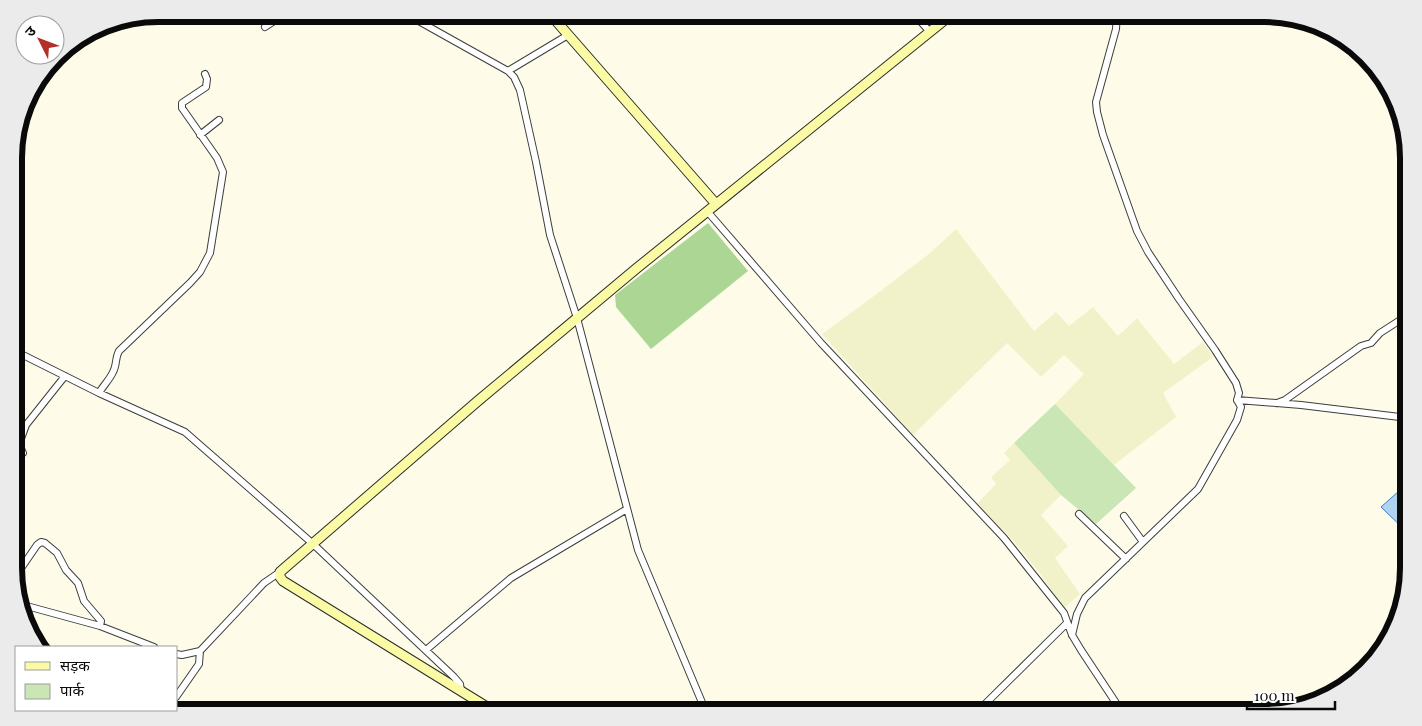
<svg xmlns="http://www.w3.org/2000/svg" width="1422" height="726" font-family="'Playfair Display','Noto Sans Devanagari',serif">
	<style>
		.farmland { fill: #f2f2ca }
		.green { fill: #c9e6b4 }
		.forest { fill: #abd694 }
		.water { fill: #afd3f3; stroke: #3980c7 }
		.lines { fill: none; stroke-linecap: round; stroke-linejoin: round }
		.street-casing { stroke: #3d3d3d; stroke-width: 8 }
		.secondary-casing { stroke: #2c2c2c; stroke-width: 11 }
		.street { stroke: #fff; stroke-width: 6 }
		.secondary { stroke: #fcfba5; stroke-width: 9 }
		.rim { fill: none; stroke: #0a0a0a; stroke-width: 6 }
	</style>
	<rect width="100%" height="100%" fill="#fefce8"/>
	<path class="farmland" d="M956 229 1034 331 1056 312 1069 326 1093 307 1118 336 1137 318 1174 364 1203 342 1213 357 1163 393 1176 417 1114 465 1055 404 1084 374 1064 355 1041 377 1007 343 913 435 822 334 874 296 930 253Z
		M1014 443 1061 495 1041 515 1068 546 1055 558 1080 594 1064 608 1039 572 1012 539 977 504 996 484 991 477 1010 460 1004 453Z"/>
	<path class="green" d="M1055 404 1136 488 1096 524 1061 495 1014 443Z"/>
	<path class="forest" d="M708 223 748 271 651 349 616 307 615 295Z"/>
	<path class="water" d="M1408 483V533L1381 507Z"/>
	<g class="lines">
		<g class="street-casing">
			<path id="street" d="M406 14 508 71 514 77 520 90 536 162 550 235 577 318 638 550 706 712
				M914 14 930 32
				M265 27 285 14
				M508 71 568 35
				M200 135 219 120
				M707 211 821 343 1004 538 1064 613 1072 635 1081 650 1122 712
				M15 351 99 393 185 432 312 543 454 677 460 684 461 691
				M99 393C103 386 110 379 113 372 117 365 115 358 119 351L190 283 200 272 210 253 223 172 217 158 182 108V103L206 87 207 79 205 74
				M1237 400 1301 405 1408 418
				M1277 403 1285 400 1361 346 1371 343 1380 333 1408 315
				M15 460 23 453 19 444 26 425 65 376
				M1079 514 1126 559
				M1124 516 1143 542
				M15 577 37 545 41 542 45 543 57 553 66 570 78 583 84 601 101 621 100 626
				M23 605 100 626 154 647
				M1072 635 1077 614 1085 598 1198 489 1237 420 1241 407 1237 400 1239 393 1236 383 1215 350 1179 299 1148 252 1137 231 1103 135 1097 112 1096 102 1116 29 1117 14
				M426 650 511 578 627 509
				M176 654 182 655 200 651
				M176 697 199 664 200 651 264 583 280 572
				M165 712 167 710
				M977 712 1067 623"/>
		</g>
		<g class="secondary-casing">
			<path id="secondary" d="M550 14 716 204
				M495 712 283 581 280 577V572L479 400 637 268 952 14"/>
		</g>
		<use href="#street" class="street"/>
		<use href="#secondary" class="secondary"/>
	</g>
	<path d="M0 0H1422V726H0ZM158 22H1264A136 136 0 0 1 1400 158V568A136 136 0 0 1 1264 704H158A136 136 0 0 1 22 568V158A136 136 0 0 1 158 22Z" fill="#ebebeb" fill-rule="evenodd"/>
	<path class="rim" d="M158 22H1264A136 136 0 0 1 1400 158V568A136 136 0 0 1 1264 704H158A136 136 0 0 1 22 568V158A136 136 0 0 1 158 22Z"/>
	<rect x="15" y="646" width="162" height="65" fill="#ffffff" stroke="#9d9d9d"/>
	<rect x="25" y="662" width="25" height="8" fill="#fcfba5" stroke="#9d9d9d"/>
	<text x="60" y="671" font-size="15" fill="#0a0a0a">सड़क</text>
	<rect x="25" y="684" width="25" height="15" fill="#c9e6b4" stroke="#9d9d9d"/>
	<text x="60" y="696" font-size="15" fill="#0a0a0a">पार्क</text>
	<g transform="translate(40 40) rotate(312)"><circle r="24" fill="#ffffff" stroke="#9d9d9d"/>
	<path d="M0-4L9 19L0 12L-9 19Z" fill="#b42f28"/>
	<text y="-8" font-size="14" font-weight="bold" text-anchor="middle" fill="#0a0a0a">उ</text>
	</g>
	<path d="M1247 701v8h88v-8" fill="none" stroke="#0a0a0a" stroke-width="2.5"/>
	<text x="1254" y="701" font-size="15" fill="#0a0a0a" stroke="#ffffff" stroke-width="4" paint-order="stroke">100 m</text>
</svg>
